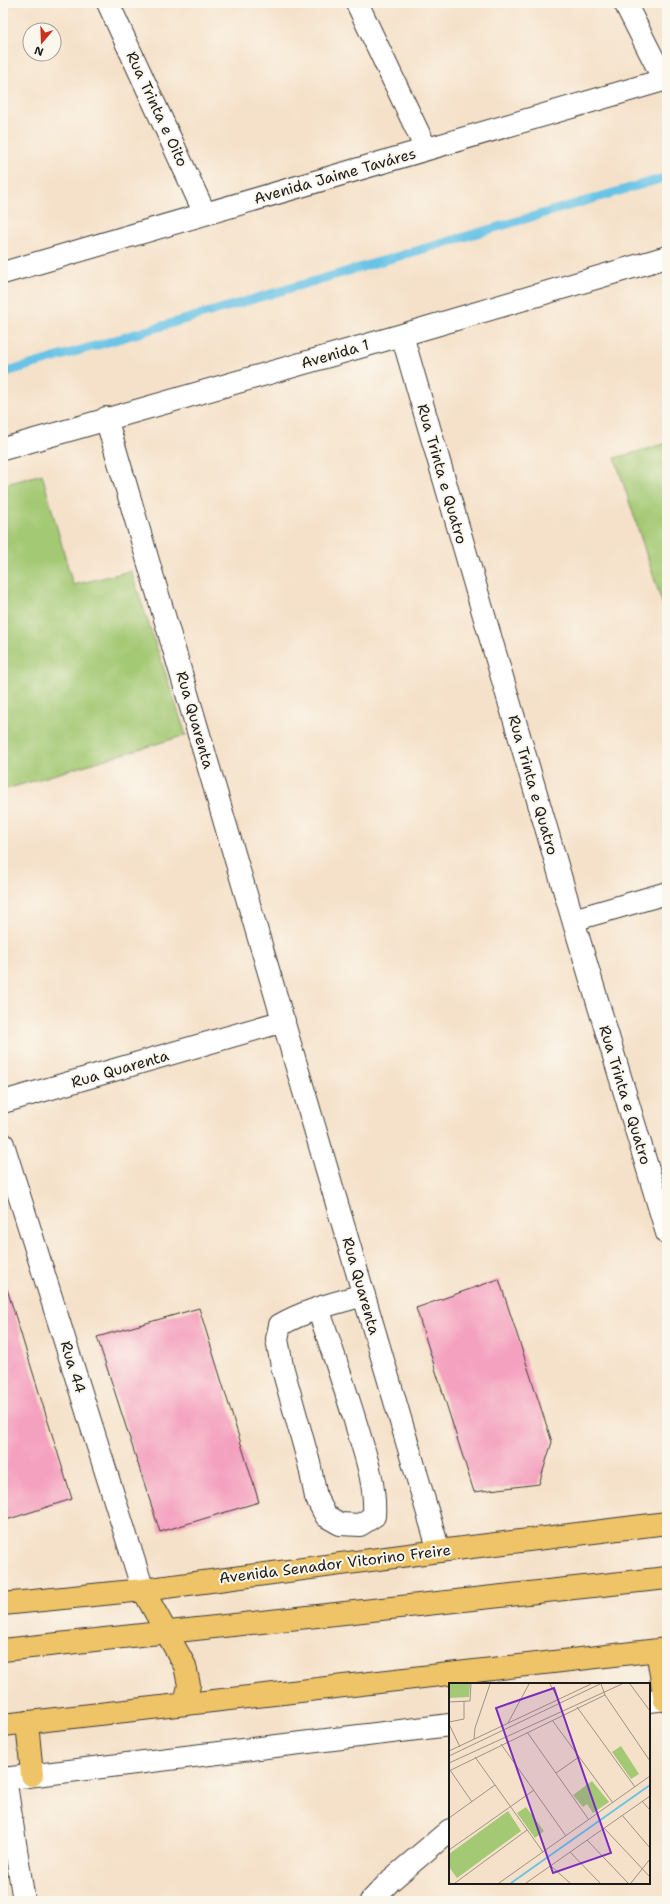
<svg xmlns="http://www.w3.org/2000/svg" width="670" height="1904" font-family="'Shantell Sans',sans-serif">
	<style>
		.green { fill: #a4c974; stroke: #607248 }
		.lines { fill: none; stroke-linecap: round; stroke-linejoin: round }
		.stream { stroke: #68c3e6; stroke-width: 9 }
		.building { fill: #f4a1bf }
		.minor-casing { stroke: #3d3a36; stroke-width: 24 }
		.major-casing { stroke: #3d3a36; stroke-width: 24 }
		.path { stroke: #3d3a36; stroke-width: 2.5; stroke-dasharray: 3 3; stroke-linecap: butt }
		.minor { stroke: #fff; stroke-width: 22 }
		.major { stroke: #efc469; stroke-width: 22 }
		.labels { text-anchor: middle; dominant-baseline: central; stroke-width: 4; stroke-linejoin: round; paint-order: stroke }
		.street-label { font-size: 15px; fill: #1c1c1c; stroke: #fbf7ec }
		.inset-river { fill: none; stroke: #68c3e6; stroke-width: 2 }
		.inset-road { fill: none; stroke: #9e9284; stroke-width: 1 }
		.view { fill: #7b2cbf; fill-opacity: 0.15; stroke: #7b2cbf; stroke-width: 2 }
		.inset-edge { fill: none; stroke: #1c1c1c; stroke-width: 2 }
	</style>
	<rect width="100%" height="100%" fill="#fbf7ec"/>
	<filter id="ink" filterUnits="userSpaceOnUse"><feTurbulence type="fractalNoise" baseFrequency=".025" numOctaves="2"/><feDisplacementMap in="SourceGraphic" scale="8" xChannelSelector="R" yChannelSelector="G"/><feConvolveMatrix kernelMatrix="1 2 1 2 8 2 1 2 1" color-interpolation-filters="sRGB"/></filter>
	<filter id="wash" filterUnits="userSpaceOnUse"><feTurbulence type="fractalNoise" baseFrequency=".012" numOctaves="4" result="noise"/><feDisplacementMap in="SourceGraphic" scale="16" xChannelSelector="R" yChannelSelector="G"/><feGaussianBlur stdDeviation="0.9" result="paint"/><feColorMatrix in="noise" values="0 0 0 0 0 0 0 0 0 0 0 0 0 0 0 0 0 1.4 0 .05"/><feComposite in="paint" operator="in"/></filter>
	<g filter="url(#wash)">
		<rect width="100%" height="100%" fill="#f5e1c9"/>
		<path class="green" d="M667 443V618L615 458Z
			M42 474 73 585 131 571 186 735 3 790V485Z"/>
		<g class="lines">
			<path class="stream" d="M3 373 667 177"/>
		</g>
		<g id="blocks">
			<path class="building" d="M3 1276 72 1499 3 1521Z
				M499 1279 552 1442 539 1484 474 1492 416 1308Z
				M199 1308 259 1502 160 1532 97 1337Z"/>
		</g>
	</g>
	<g filter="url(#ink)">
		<use href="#blocks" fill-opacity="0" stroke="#3d3a36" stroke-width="1"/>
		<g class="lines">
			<g class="minor-casing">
				<path id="minor" d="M108 3 205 214
					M357 3 426 149
					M625 3 664 80
					M3 273 667 79
					M402 335 573 920 667 1233
					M106 418 439 1551
					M3 449 402 335 667 257
					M573 920 667 893
					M3 1102 284 1021
					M3 1144 143 1590
					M318 1308C331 1347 344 1385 356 1424 365 1454 376 1484 374 1516L360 1525 340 1524 326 1516 316 1497 309 1463 282 1366 277 1339 280 1325C306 1310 335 1303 364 1295
					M649 1701 667 1699
					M5 1778 24 1901
					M3 1779 450 1725
					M371 1901 391 1880 450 1830"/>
			</g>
			<g class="major-casing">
				<path id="major" d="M143 1590 185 1666 189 1685 185 1703
					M3 1604 143 1590 439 1551 667 1523
					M3 1650 667 1578
					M657 1650 665 1700
					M27 1722 32 1775
					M3 1725 667 1649"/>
			</g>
			<path class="path" d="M665 106 667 122"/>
			<use href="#minor" class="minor"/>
			<use href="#major" class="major"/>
		</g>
	</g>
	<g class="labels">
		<g class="street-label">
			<text transform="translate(157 109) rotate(65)">Rua Trinta e Oito</text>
			<text transform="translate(335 176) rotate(-16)">Avenida Jaime Taváres</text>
			<text transform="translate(335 354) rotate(-16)">Avenida 1</text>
			<text transform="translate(442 474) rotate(74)">Rua Trinta e Quatro</text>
			<text transform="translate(195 720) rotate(74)">Rua Quarenta</text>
			<text transform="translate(533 785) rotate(74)">Rua Trinta e Quatro</text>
			<text transform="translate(120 1069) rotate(-16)">Rua Quarenta</text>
			<text transform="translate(625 1095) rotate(73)">Rua Trinta e Quatro</text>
			<text transform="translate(361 1286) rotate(74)">Rua Quarenta</text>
			<text transform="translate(73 1367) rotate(73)">Rua 44</text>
			<text transform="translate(335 1564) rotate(-7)">Avenida Senador Vitorino Freire</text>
		</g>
	</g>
	<g transform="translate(449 1683)">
		<rect width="201" height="201" fill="#f5e1c9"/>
		<path d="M0 1H21L20 14 0 15ZM172 63 190 91 182 96 163 69ZM143 98 160 119 144 130 138 121 134 124 124 112ZM77 124 95 148 86 155 68 130ZM59 128 72 148 8 195 0 184V171Z" fill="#a4c974"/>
		<path class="inset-river" d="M62 200 201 102"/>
		<path class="inset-road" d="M101 1 109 16M152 1 156 12 201 78M181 1 201 28M0 19 21 18 22 1M128 24 186 104M103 37 164 120M0 39 15 36V18M59 40 80 1M0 41 11 64M78 49 140 137M25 56 26 45 41 1M52 61 117 153M0 68 142 1M0 73 151 1M26 74 94 169M0 80 173 1M1 87 23 119M0 88 156 12M107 90 130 74M193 118 201 127M173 132 201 165M0 135 46 102M155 145 201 194M138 157 179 200M0 167 85 107M121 169 151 200M102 183 121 200M6 200 78 147M50 200 201 93M77 200 201 113M182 200 201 176"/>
		<path class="view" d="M105 5 162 170 104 190 47 25Z"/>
		<rect width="201" height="201" class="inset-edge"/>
	</g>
	<rect width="670" height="1904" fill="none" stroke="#fbf7ec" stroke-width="16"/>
	<g transform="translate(42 42) rotate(199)"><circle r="19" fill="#fbf7ec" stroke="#a29f99"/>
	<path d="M0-3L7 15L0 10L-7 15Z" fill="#c8321e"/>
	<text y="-6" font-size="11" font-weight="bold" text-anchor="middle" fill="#1c1c1c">N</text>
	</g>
</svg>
